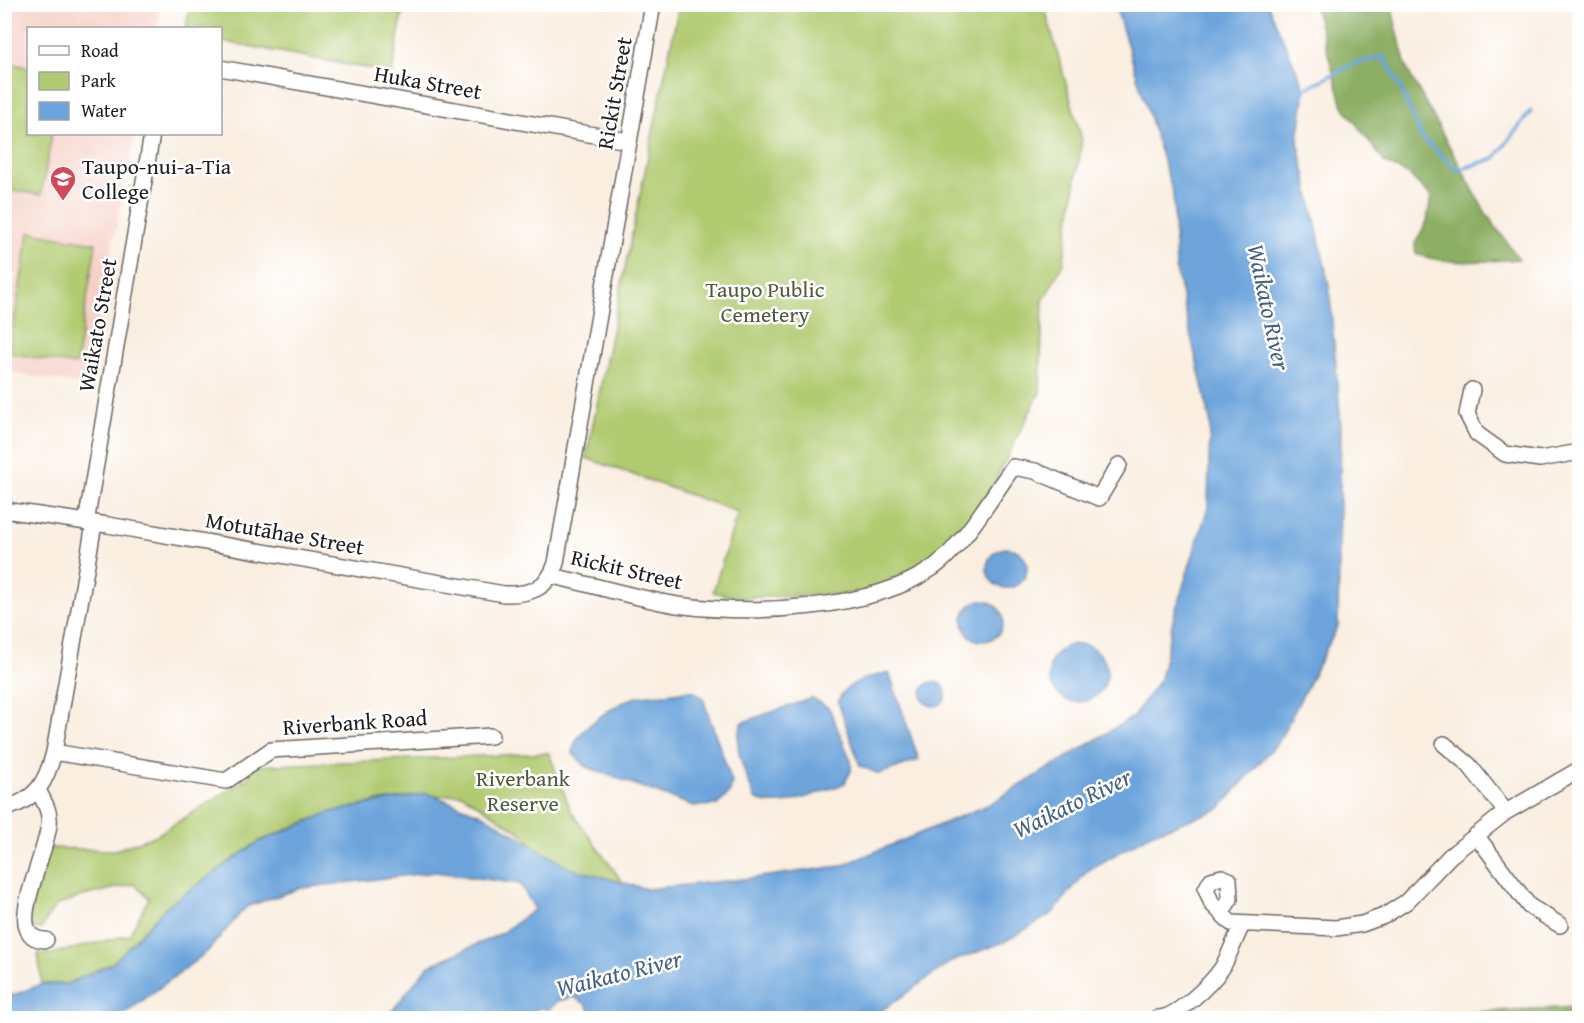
<svg xmlns="http://www.w3.org/2000/svg" width="1584" height="1023" font-family="'Gentium Book Plus',serif">
	<style>
		.built { fill: #f7d1c8 }
		.green { fill: #b1cb71; stroke: #667446; stroke-width: 1.5 }
		.forest { fill: #8caf63; stroke: #546640; stroke-width: 1.5 }
		.water { fill: #6ca4db; stroke: #44607c; stroke-width: 1.5 }
		.lines { fill: none; stroke-linecap: round; stroke-linejoin: round }
		.stream { stroke: #6ca4db; stroke-width: 4 }
		.minor-casing { stroke: #6a6661; stroke-width: 18 }
		.minor { stroke: #fff; stroke-width: 15 }
		.labels { text-anchor: middle; dominant-baseline: central; stroke-width: 5; stroke-linejoin: round; paint-order: stroke }
		.street-label { font-size: 22px; fill: #1c1c1c; stroke: #fff }
		.poi-label { font-size: 22px; fill: #1c1c1c; stroke: #fff; text-anchor: start }
		.park-label { font-size: 22px; fill: #50593a; stroke: #fff }
		.water-label { font-size: 24px; font-style: italic; fill: #44607c; stroke: #fff }
	</style>
	<rect width="100%" height="100%" fill="#fff"/>
	<filter id="ink" filterUnits="userSpaceOnUse"><feTurbulence type="fractalNoise" baseFrequency=".0167" numOctaves="2"/><feDisplacementMap in="SourceGraphic" scale="12" xChannelSelector="R" yChannelSelector="G"/><feConvolveMatrix kernelMatrix="1 2 1 2 8 2 1 2 1" color-interpolation-filters="sRGB"/></filter>
	<filter id="wash" filterUnits="userSpaceOnUse"><feTurbulence type="fractalNoise" baseFrequency=".008" numOctaves="4" result="noise"/><feDisplacementMap in="SourceGraphic" scale="24" xChannelSelector="R" yChannelSelector="G"/><feGaussianBlur stdDeviation="1.35" result="paint"/><feColorMatrix in="noise" values="0 0 0 0 0 0 0 0 0 0 0 0 0 0 0 0 0 1.4 0 .05"/><feComposite in="paint" operator="in"/></filter>
	<g filter="url(#wash)">
		<rect width="100%" height="100%" fill="#faeee0"/>
		<path class="built" d="M4 5H161L157 28H28V134H135L85 385 5 372V338L16 273 4 270Z"/>
		<path class="green" d="M190 5V4L404 5 392 73 221 41 220 28H186Z
			M679 5H1044L1082 140 1063 264 1043 301 1040 392 983 505 921 565 863 593 738 598 713 592 738 512 586 458Z
			M4 63 28 67V134H52L41 195 5 189Z
			M29 232 96 243 76 365 9 353Z
			M549 753 571 811 624 884 549 864 524 835 462 794 378 801 305 822 258 842 167 906 113 963 67 984H42L38 954H51L129 935 149 898 134 884 83 896 55 906 41 929 30 927 22 906 51 848 115 850 157 835 248 778 254 766Z"/>
		<path class="forest" d="M1314 5H1391L1406 67 1487 215 1519 259C1484 261 1450 266 1416 254L1415 244 1427 221 1431 196 1408 174 1385 163 1343 106Z
			M1579 1007V1018H1339Z"/>
		<path class="water" d="M1115 5H1268L1305 89 1298 141 1329 285 1341 426 1338 626 1279 741 1219 809 1151 834 1087 871 1052 914 1004 942 951 962 871 1018H593L586 1004 574 997 558 1001 549 1010 539 1008 531 1014 532 1018H370L391 1012 428 966 500 934 535 909 520 884 436 872 301 888 246 907 207 952 119 1018H5V998L42 984H67L113 963 167 906 258 842 330 812 427 793 484 815 569 868 647 889 753 878 841 866 990 804 1133 717 1160 679 1175 612 1208 507 1210 420 1176 270 1173 193Z
			M987 568a20 20 0 1 1 40 0a20 20 0 1 1-40 0Z
			M963 621a20 20 0 1 1 40 0a20 20 0 1 1-40 0Z
			M1049 673a29 29 0 1 1 58 0a29 29 0 1 1-58 0Z
			M889 672 919 760 879 774 860 766 838 702C845 681 869 678 889 672Z
			M922 694a12 12 0 1 1 24 0a12 12 0 1 1-24 0Z
			M688 690 695 692 703 699 732 782 730 792 718 805 693 806 587 767 573 754C570 733 616 703 636 697 652 693 671 696 688 690Z
			M812 698 829 708 851 761V771L844 784C817 792 782 812 755 799 747 776 729 744 743 722Z"/>
		<g class="lines">
			<path class="stream" d="M1579 72 1580 71
				M1305 89 1355 63 1384 57 1399 84 1422 138 1458 170 1495 158 1531 111"/>
		</g>
	</g>
	<g filter="url(#ink)">
		<g class="lines">
			<g class="minor-casing">
				<path id="minor" d="M220 68 628 141
					M1472 390 1467 414 1477 434 1505 454 1540 459 1580 452
					M4 510 108 525 504 594C529 595 548 589 556 563L653 4
					M86 523 152 134
					M552 576C594 585 634 598 677 605 749 615 873 611 934 567 962 547 993 495 1013 467L1035 471 1099 498 1119 465
					M1444 744 1469 765 1506 812
					M54 752 226 781 271 750 491 736
					M38 790C43 800 51 812 49 824 46 859 0 940 46 940
					M4 809C37 799 46 783 54 752L94 524
					M1476 835 1529 906 1560 925
					M1222 912 1230 899 1229 880 1222 877 1211 880 1206 889 1212 904 1231 923 1336 928 1362 924 1384 916 1406 902 1450 856 1506 812 1580 769
					M1158 1018C1176 1018 1211 984 1222 968 1230 954 1235 939 1242 925"/>
			</g>
			<use href="#minor" class="minor"/>
		</g>
	</g>
	<defs>
		<g id="school-pin" transform="scale(1.35)"><path d="M0 17L-7.5 6A9.5 9.5 0 1 1 7.5 6Z" fill="#d1495b" stroke="#fff"/><path d="M0-5L7-2L0 1L-7-2ZM-4 1L0 2.5L4 1V4Q0 6-4 4Z" fill="#fff"/></g>
	</defs>
	<g fill-rule="evenodd">
		<use href="#school-pin" x="63" y="179"/>
	</g>
	<g class="labels">
		<g class="street-label">
			<text transform="translate(428 82) rotate(10)">Huka Street</text>
			<text transform="translate(614 93) rotate(-80)">Rickit Street</text>
			<text transform="translate(97 325) rotate(-80)">Waikato Street</text>
			<text transform="translate(285 533) rotate(10)">Motutāhae Street</text>
			<text transform="translate(627 569) rotate(13)">Rickit Street</text>
			<text transform="translate(355 722) rotate(-4)">Riverbank Road</text>
		</g>
		<g class="poi-label">
			<text x="82" y="166">Taupo-nui-a-Tia<tspan x="82" dy="25">College</tspan></text>
		</g>
		<g class="park-label">
			<text x="765" y="289">Taupo Public<tspan x="765" dy="25">Cemetery</tspan></text>
			<text x="523" y="778">Riverbank<tspan x="523" dy="25">Reserve</tspan></text>
		</g>
		<g class="water-label">
			<text transform="translate(1269 307) rotate(78)">Waikato River</text>
			<text transform="translate(1072 803) rotate(-26)">Waikato River</text>
			<text transform="translate(619 973) rotate(-14)">Waikato River</text>
		</g>
	</g>
	<rect width="1584" height="1023" fill="none" stroke="#fff" stroke-width="24"/>
	<rect x="27" y="27" width="195" height="108" fill="#ffffff" stroke="#a4a4a4" stroke-width="1.5"/>
	<rect x="39" y="46" width="30" height="9" fill="#ffffff" stroke="#a4a4a4" stroke-width="1.5"/>
	<text x="81" y="57" font-size="18" fill="#1c1c1c">Road</text>
	<rect x="39" y="72" width="30" height="18" fill="#b1cb71" stroke="#a4a4a4" stroke-width="1.5"/>
	<text x="81" y="87" font-size="18" fill="#1c1c1c">Park</text>
	<rect x="39" y="102" width="30" height="18" fill="#6ca4db" stroke="#a4a4a4" stroke-width="1.5"/>
	<text x="81" y="117" font-size="18" fill="#1c1c1c">Water</text>
</svg>
